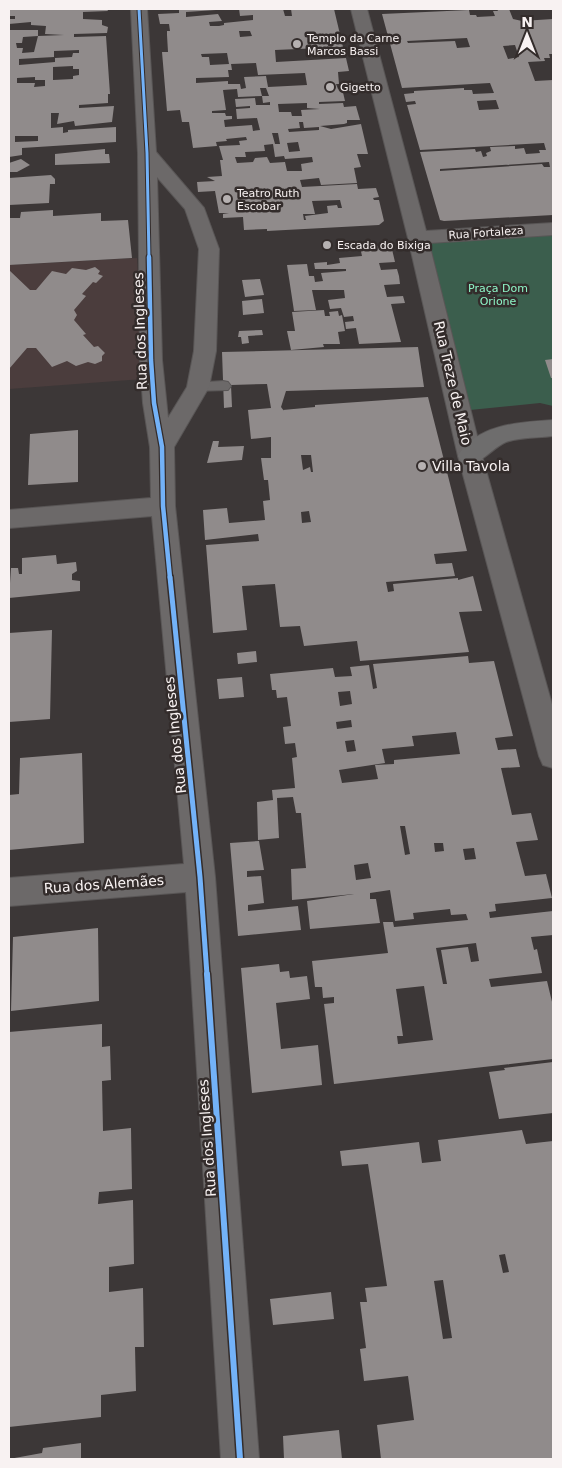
<svg xmlns="http://www.w3.org/2000/svg" width="562" height="1468" font-family="'DejaVu Sans',sans-serif">
	<style>
		.built { fill: #4b3d3d }
		.green { fill: #3b5e4d }
		.building { fill: #908b8b; fill-rule: evenodd }
		.lines { fill: none; stroke-linecap: round; stroke-linejoin: round }
		.service-casing { stroke: #595656; stroke-width: 2 }
		.minor-casing { stroke: #595656; stroke-width: 2 }
		.secondary-casing { stroke: #595656; stroke-width: 2 }
		.service { fill: #6c6969; fill-rule: evenodd }
		.minor { fill: #6c6969; fill-rule: evenodd }
		.secondary { fill: #6e6d6d; fill-rule: evenodd }
		.cycleway-far3-casing { stroke: #332c2b; stroke-width: 5 }
		.cycleway-far2-casing { stroke: #332c2b; stroke-width: 7 }
		.cycleway-far1-casing { stroke: #332c2b; stroke-width: 8 }
		.cycleway-casing { stroke: #332c2b; stroke-width: 9 }
		.cycleway-far3 { stroke: #73b2f8; stroke-width: 3 }
		.cycleway-far2 { stroke: #73b2f8; stroke-width: 4.5 }
		.cycleway-far1 { stroke: #73b2f8; stroke-width: 5 }
		.cycleway { stroke: #73b2f8; stroke-width: 6 }
		.poi-dot { fill: #b6b1b1; stroke: #332c2b; stroke-width: 2 }
		.labels { text-anchor: middle; dominant-baseline: central; stroke-width: 5; stroke-linejoin: round; paint-order: stroke }
		.far-poi-label { font-size: 11px; fill: #f8f2f2; stroke: #332c2b; text-anchor: start }
		.far-street-label { font-size: 11px; fill: #f8f2f2; stroke: #332c2b }
		.far-park-label { font-size: 11px; fill: #8ef5c7; stroke: #332c2b }
		.street-label { font-size: 14px; fill: #f8f2f2; stroke: #332c2b }
		.poi-label { font-size: 14px; fill: #f8f2f2; stroke: #332c2b; text-anchor: start }
	</style>
	<rect width="100%" height="100%" fill="#3c3737"/>
	<path class="built" d="M137 258 143 379 9 389V265Z"/>
	<path class="green" d="M553 235V406L540 403 470 410 427 243Z"/>
	<path class="building" d="M9 9H107L108 11 83 12V19L102 20V25L108 27 107 33 74 34V37L106 36 110 94H108V103L79 105V108L114 106 112 122 75 126 74 121 57 124 59 113H51V128L63 127V133L68 132V130L116 127V142L22 148V155L9 157V30H38V36L23 37 22 43H16L17 48H23L22 53 34 52 38 36 64 35 45 34 46 26 31 25V22L9 24V19H15V16H9ZM79 50V53H73L72 57 55 58V62L19 65V59L54 57V51ZM73 66V69H79V75L73 76V79L53 80V67ZM35 77V80H45V86L34 87 35 83H17V78ZM15 136H38V141L15 142Z
		M179 9H231L186 12V17L218 14 222 21 209 22 210 26H219L224 25V23L253 20V15L240 16 239 9H283L285 16H292L291 9H334L343 47 275 50 276 62 346 58 349 71 338 72 339 84H336L338 89 342 88 345 101 319 102V104L343 103 344 107 356 106 360 120H347V123L344 124 320 126 331 129 361 124 368 154H357L361 167 354 168 357 183 321 185 319 178 300 180 302 187 357 184 358 189 376 188 379 197 373 198 374 200H379L384 221 379 225 267 231V229L244 230 243 217 223 218V214L229 213H219L215 191 198 192 197 182 215 181 207 177 222 176 220 160H223L219 146 240 145 239 141 247 140 246 137 226 139 227 141 216 142 217 146 193 148 189 122H182L180 110 167 111 162 52H168L167 35V31H170L169 24H160L158 14 179 13ZM239 31H250L252 36 240 37ZM227 53 229 64 210 65 209 57H202L201 54ZM256 63 258 75 305 73 307 85 268 87 266 76 244 77 246 88 241 89 240 84H228V81L196 83V78L229 77 228 70H232L231 64ZM260 88H266L269 96H262L263 103 270 102V105H256L255 98 235 99 236 107 250 106V108L236 109 237 119 257 118 260 130 253 131 252 125 225 127 224 120 232 119V116H226L225 113H212V111L226 110 223 90 237 89 238 97 262 96ZM307 103V108L320 109 301 110 302 116H292L291 112H279L278 104ZM299 122H303L304 128 319 127V130L289 132 288 129 300 128ZM272 133H278L280 144H275ZM298 142 300 151 289 152 287 143ZM273 144 275 157 284 156 285 159 312 157 313 162 301 164 302 171H287L285 162 270 163 267 157 255 158 253 162 237 163 235 157H246L245 152 265 151 264 145ZM340 200 342 208H338L337 205 327 206 328 213 305 216 306 220H304L303 214H315L312 201Z
		M497 9H509L513 19 522 21 553 19V54H549L550 58H544L545 61 528 62 535 81 553 80V215L444 221 440 220 420 152 475 149 476 152 481 151 483 157 487 156 486 153 491 151 490 147 515 146V149L524 148 526 154 540 153 539 150H546L544 143 420 150 407 105 416 104 415 101 406 102 404 94 414 93V91L464 88V90H472L473 94 494 93 490 83 402 88 382 14 469 10 470 15H476L477 17 495 16 493 11H498ZM467 38 470 47 457 48 455 41 408 43 407 41ZM515 45 519 57 508 59 503 46ZM496 100 499 109 479 110 477 101ZM549 162 550 167H544L542 164 440 171V169Z
		M105 149V154H109L110 163 55 165V154Z
		M21 159 30 165 17 172H9V163Z
		M51 175 55 179V184H50L49 203 9 205V178Z
		M53 210V216L101 213V221L128 220 132 258 9 265V218H20L21 212Z
		M391 245 395 262 379 263 381 270 397 269 399 276 400 284 384 285 387 297 403 296 405 303 391 304 401 342 359 344 356 328 346 329 345 322 354 321 353 316 344 317 341 308 330 309 328 300 345 298 344 290H312L316 310 294 311 287 265 307 264 309 276H314L315 282 323 281 321 273 346 271V269H315L314 263 327 262V265L340 263 339 258 362 256 360 247Z
		M95 267 100 271 98 274 103 276 96 283 93 282 82 294 86 296 74 310 77 315 74 320 86 334 83 335 94 347 98 346 105 353 102 356V361L95 364 88 362 76 366 67 361 52 367 36 348H27L9 369V270L30 290H36L52 271 66 274 72 268 86 270Z
		M260 279 264 295 245 297 242 280Z
		M262 299 264 313 243 315 242 301Z
		M324 310 325 316H330L329 312 338 311 339 316 342 315 345 331 338 332 340 344H323L324 347 291 350 287 331H295L292 312Z
		M262 330 263 335 248 336 249 343 242 344 241 337H238L239 331Z
		M418 347 424 387 286 391 281 407 284 411 283 410 315 407V405L428 397 467 551 434 554 436 564 452 563 455 576 386 582 388 592 394 591 393 584 458 578V580L473 576 482 611 459 612 469 652 360 661 357 641 304 646 300 626 280 627 275 584 242 586 247 630 213 633 206 545 259 541 258 534 205 540 203 510 227 508 229 523 265 520 263 501 270 500 268 480H264L261 458H271V437L251 439 248 410 271 408 267 384 231 385 232 407 224 408 222 352ZM301 455H311L313 472H311L310 467 303 470ZM309 511 311 522 302 523 301 512Z
		M553 359V378H551L545 360Z
		M78 430V482L28 485 30 434Z
		M213 441H219L218 447 244 446 242 460 207 463Z
		M56 555 57 564 76 562 77 571 72 574V580L80 581V591L9 598 11 568H18L19 574H22V558Z
		M52 630 50 719 9 722V633Z
		M256 651 257 662 238 664 237 653Z
		M468 656 469 663 494 661 513 736 495 738 498 750 516 749 520 767 501 768 512 815 531 813 538 840 516 842 525 876 546 874 552 898 495 904 496 911 489 912 490 918 553 911V935L531 937 534 950 537 949 542 973 489 979 491 987 547 981 553 1006V1059L334 1084 324 1004 334 1003V997L323 998 322 987H315L312 961 388 953 383 922H393L394 927 468 920 466 914 451 915 450 909 413 913 414 919 395 921 390 890 370 893V899H376L380 923 310 929 307 901 354 894 292 900 291 869 306 868 301 813H296L293 797 277 798 279 838 258 840 257 802 273 800 272 790 295 788 292 758 297 757 295 743 285 744 283 727 291 726 287 697 277 698 276 690H272L270 674 333 668 335 677 352 676 350 667 369 665 373 689 377 688 373 664ZM350 691 352 704 340 706 338 692ZM351 720 352 727 337 729 336 722ZM456 732 460 754 394 760V764L375 765 378 779 342 783 339 770 385 763 382 749 414 746 412 736ZM354 740 356 751 347 752 345 741ZM400 826H405L410 854 405 855ZM434 843H443L444 851 435 852ZM474 848 476 859 465 860 463 849ZM368 863 371 878 356 880 354 865ZM476 943 479 961 471 962 468 947 441 950 447 984H443L436 948ZM424 986 433 1040 398 1044 397 1036H403L396 989Z
		M242 677 244 697 219 699 217 679Z
		M82 753 84 843 9 850V795L19 794 20 758Z
		M259 841 264 870 247 871V877L261 876 264 903 248 905V911L298 906 301 930 238 936 230 843Z
		M98 928 99 1001 11 1011 13 937Z
		M279 964 280 972 289 971 290 978 307 976 310 999 276 1003 281 1049 318 1045 322 1085 252 1093 241 968Z
		M102 1024V1047L110 1046 111 1080 102 1081 103 1131 131 1128 132 1189 99 1192 98 1204 133 1200 134 1264 109 1267V1292L143 1288 144 1347H135L136 1391 101 1395V1417L9 1427V1032Z
		M553 1062V1113L499 1119 489 1072 505 1070 504 1068Z
		M522 1130 526 1144 553 1141V1459H381L377 1425 414 1420 408 1376 364 1381 360 1349 366 1348 360 1302H367L365 1288 387 1286 368 1164 342 1166 340 1151 419 1142 422 1163 441 1161 438 1140ZM505 1254 509 1272 503 1273 499 1255ZM443 1280 452 1338 443 1339 434 1281Z
		M331 1292 334 1319 273 1325 270 1299Z
		M339 1430 342 1459H284L283 1436Z
		M81 1443V1459H9L42 1453 43 1448Z"/>
	<g class="lines">
		<g class="service-casing">
			<path id="service" d="M223 381 228 382 231 386 228 390 193 391 190 387 193 383Z"/>
		</g>
		<g class="minor-casing">
			<path id="minor" d="M131 9H147L156 152 204 208 219 249 216 351 209 387 174 447 175 506 215 877 259 1459H221L186 892 9 906V878L184 864 152 516 9 528V510L151 498 150 447 143 403 140 360 138 153ZM157 177 185 209 199 249 194 351 187 387 168 418 162 360Z
				M351 9H367L426 231 553 223V235L429 243 482 456 553 708V768L543 765 539 756 458 456 408 238Z"/>
		</g>
		<g class="secondary-casing">
			<path id="secondary" d="M553 420V436C538 438 521 437 506 442 490 449 480 468 462 462L458 456C476 424 521 422 553 420Z"/>
		</g>
		<use href="#service" class="service"/>
		<use href="#minor" class="minor"/>
		<use href="#secondary" class="secondary"/>
		<g class="cycleway-far3-casing">
			<path id="cycleway-far3" d="M139 9 147 153 149 258"/>
		</g>
		<g class="cycleway-far2-casing">
			<path id="cycleway-far2" d="M149 257 151 360 154 403 162 447 163 506 170 578"/>
		</g>
		<g class="cycleway-far1-casing">
			<path id="cycleway-far1" d="M170 577 200 877 207 975"/>
		</g>
		<g class="cycleway-casing">
			<path id="cycleway" d="M207 974 240 1459"/>
		</g>
		<use href="#cycleway-far3" class="cycleway-far3"/>
		<use href="#cycleway-far2" class="cycleway-far2"/>
		<use href="#cycleway-far1" class="cycleway-far1"/>
		<use href="#cycleway" class="cycleway"/>
	</g>
	<g class="poi-dot">
		<circle cx="297" cy="44" r="5"/>
		<circle cx="330" cy="87" r="5"/>
		<circle cx="227" cy="199" r="5"/>
		<circle cx="327" cy="245" r="5"/>
		<circle cx="422" cy="466" r="5"/>
	</g>
	<g class="labels">
		<g class="far-poi-label">
			<text x="307" y="38">Templo da Carne<tspan x="307" dy="13">Marcos Bassi</tspan></text>
			<text x="340" y="87">Gigetto</text>
			<text x="237" y="193">Teatro Ruth<tspan x="237" dy="13">Escobar</tspan></text>
			<text x="337" y="245">Escada do Bixiga</text>
		</g>
		<g class="far-street-label">
			<text transform="translate(486 233) rotate(-4)">Rua Fortaleza</text>
		</g>
		<g class="far-park-label">
			<text x="498" y="288">Praça Dom<tspan x="498" dy="13">Orione</tspan></text>
		</g>
		<g class="street-label">
			<text transform="translate(140 331) rotate(-92)">Rua dos Ingleses</text>
			<text transform="translate(453 383) rotate(77)">Rua Treze de Maio</text>
			<text transform="translate(175 735) rotate(-96)">Rua dos Ingleses</text>
			<text transform="translate(104 884) rotate(-4)">Rua dos Alemães</text>
			<text transform="translate(207 1138) rotate(-94)">Rua dos Ingleses</text>
		</g>
		<g class="poi-label">
			<text x="432" y="466">Villa Tavola</text>
		</g>
	</g>
	<rect width="562" height="1468" fill="none" stroke="#f8f2f2" stroke-width="20"/>
	<g transform="translate(527 35)" stroke="#332c2b" stroke-width="4" paint-order="stroke">
	<path d="M0-4L9 19L0 12L-9 19Z" fill="#f8f2f2"/>
	<text y="-8" font-size="14" font-weight="bold" text-anchor="middle" fill="#f8f2f2">N</text>
	</g>
</svg>
